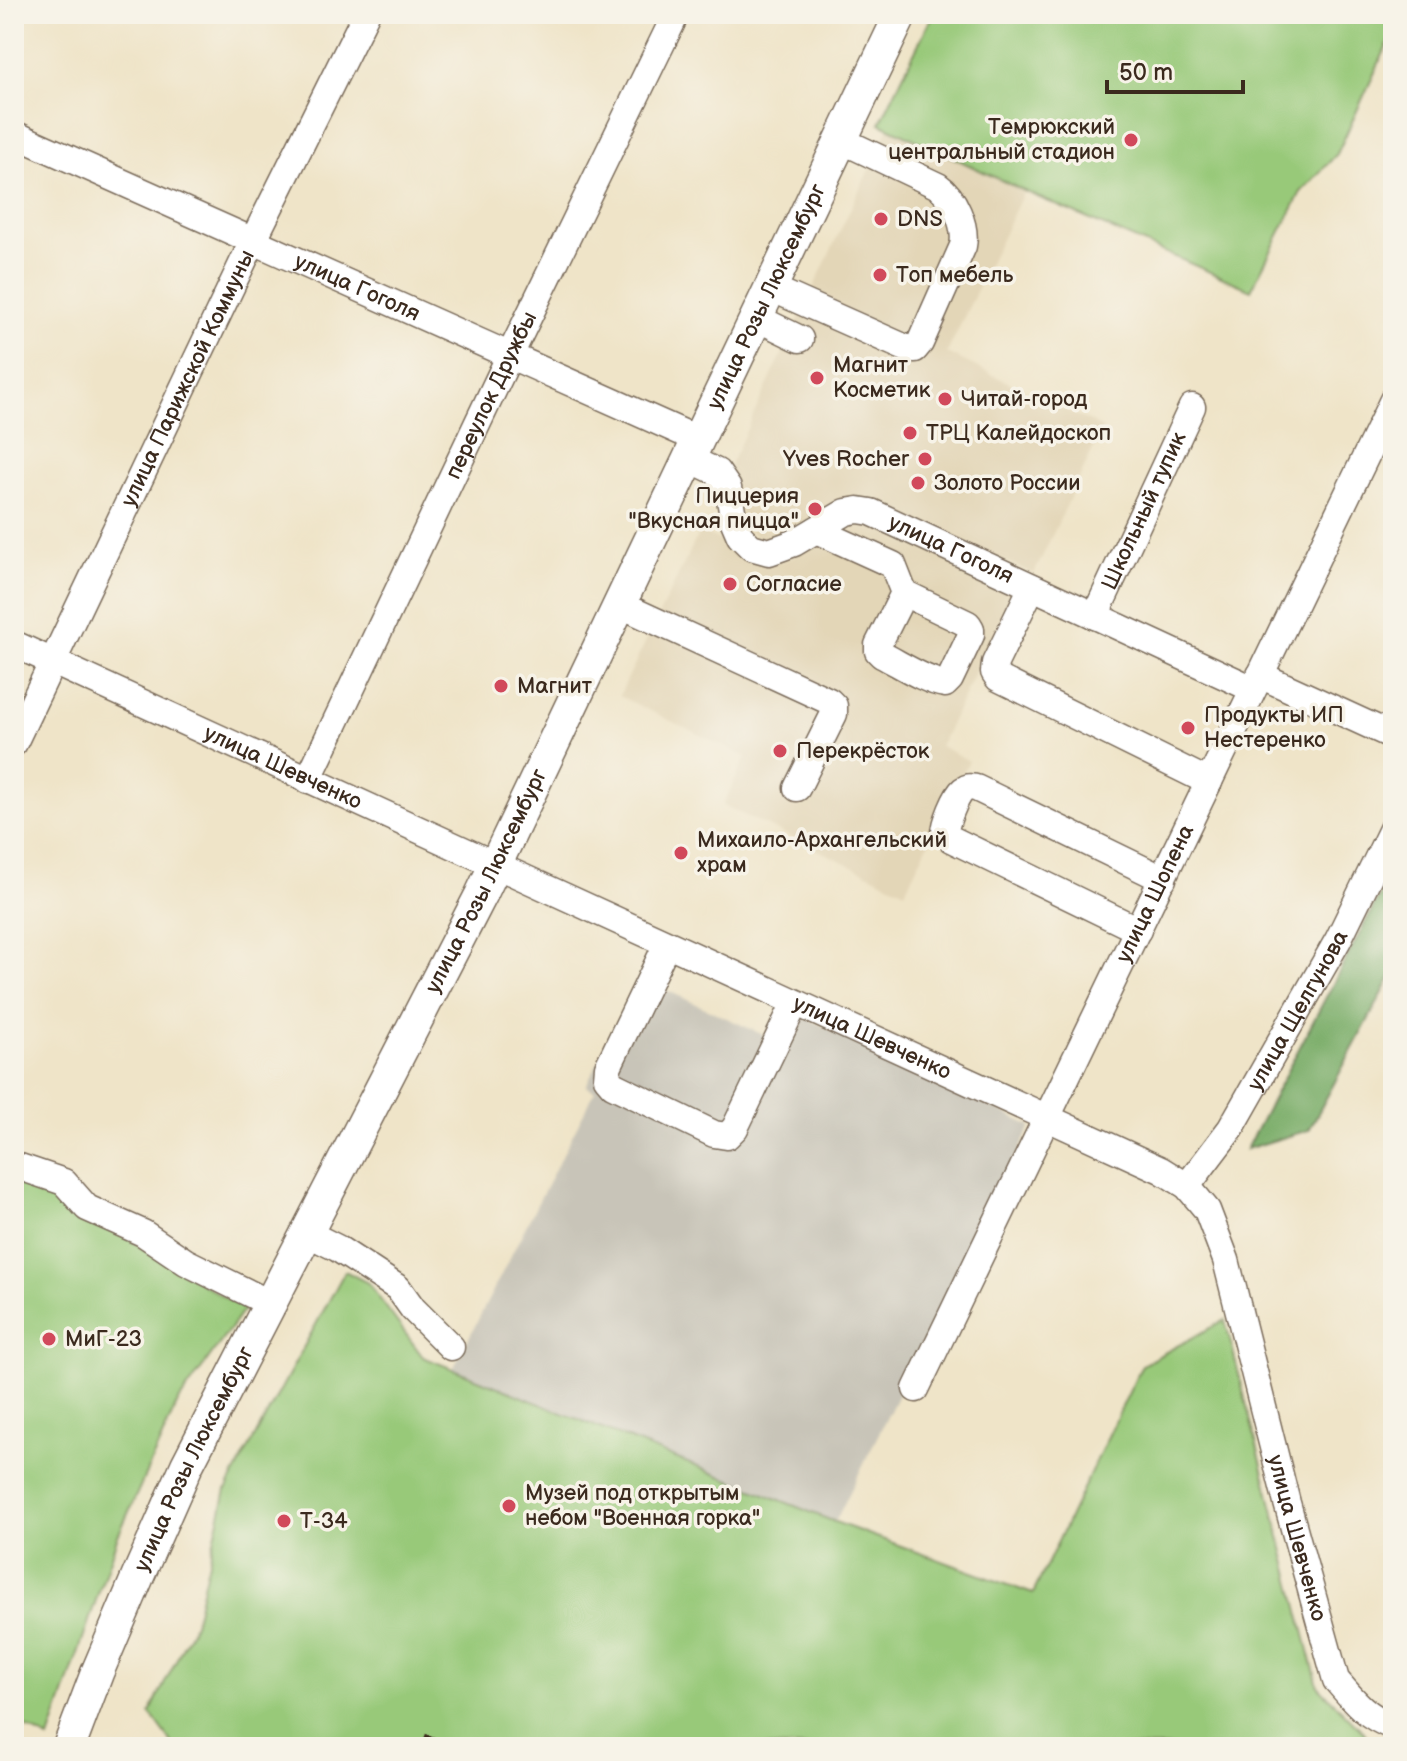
<svg xmlns="http://www.w3.org/2000/svg" width="1407" height="1761" font-family="'Balsamiq Sans',sans-serif">
	<style>
		.built { fill: #e3d6b7 }
		.industrial { fill: #c8c4b8 }
		.green { fill: #98c979; stroke: #6a7a4c; stroke-width: 2 }
		.forest { fill: #7aad69; stroke: #5a6c44; stroke-width: 2 }
		.lines { fill: none; stroke-linecap: round; stroke-linejoin: round }
		.minor-casing { stroke: #7a6b5a; stroke-width: 29 }
		.major-casing { stroke: #7a6b5a; stroke-width: 35 }
		.minor { stroke: #fff; stroke-width: 26 }
		.major { stroke: #fff; stroke-width: 32 }
		.rail { stroke: #3b2a1e; stroke-width: 5; stroke-dasharray: 12 6; stroke-linecap: butt }
		.poi-dot { fill: #d1495b; stroke: #f7f3e8; stroke-width: 3 }
		.labels { text-anchor: middle; dominant-baseline: central; stroke-width: 7; stroke-linejoin: round; paint-order: stroke }
		.poi-label { font-size: 22px; fill: #3b2a1e; stroke: #f7f3e8; text-anchor: start }
		.street-label { font-size: 22px; fill: #3b2a1e; stroke: #f7f3e8 }
	</style>
	<rect width="100%" height="100%" fill="#f7f3e8"/>
	<filter id="ink" filterUnits="userSpaceOnUse"><feTurbulence type="fractalNoise" baseFrequency=".0125" numOctaves="2"/><feDisplacementMap in="SourceGraphic" scale="16" xChannelSelector="R" yChannelSelector="G"/><feConvolveMatrix kernelMatrix="1 2 1 2 8 2 1 2 1" color-interpolation-filters="sRGB"/></filter>
	<filter id="wash" filterUnits="userSpaceOnUse"><feTurbulence type="fractalNoise" baseFrequency=".006" numOctaves="4" result="noise"/><feDisplacementMap in="SourceGraphic" scale="32" xChannelSelector="R" yChannelSelector="G"/><feGaussianBlur stdDeviation="1.8" result="paint"/><feColorMatrix in="noise" values="0 0 0 0 0 0 0 0 0 0 0 0 0 0 0 0 0 1.4 0 .05"/><feComposite in="paint" operator="in"/></filter>
	<g filter="url(#wash)">
		<rect width="100%" height="100%" fill="#efe4c8"/>
		<path class="built" d="M889 127 1024 191 947 353 1103 428 1034 574 868 501 769 541 759 539 747 530 740 514 730 465Z
			M859 516 1014 590 940 746 969 761 905 891 723 805 746 757 619 696 700 531 771 564 791 558Z"/>
		<path class="industrial" d="M640 978 783 1044 798 1014 1031 1126 835 1522 453 1369 595 1091 586 1086Z"/>
		<path class="green" d="M933 14H1393V33L1337 154 1301 192 1251 290 1024 191 880 123Z
			M14 1175 33 1181 244 1309 177 1404 117 1538 49 1739 21 1725 14 1740Z
			M345 1271 368 1283 423 1357 835 1522 1033 1594 1142 1365 1225 1320 1318 1686 1373 1742 1393 1747H175L150 1713 194 1624 226 1490Z"/>
		<path class="forest" d="M1393 870V974L1309 1130 1246 1149Z"/>
	</g>
	<g filter="url(#ink)">
		<g class="lines">
			<g class="minor-casing">
				<g id="minor">
					<path id="s1" d="M14 134 699 440"/>
					<path d="M771 288 908 349H915L920 343 963 246C967 226 954 197 938 186L841 140"/>
					<path d="M757 318 800 339"/>
					<path id="s2" d="M690 459 717 472 728 488 734 522 740 536 751 547 769 552 794 543 846 512 858 510 871 512 1253 689"/>
					<path d="M816 530 893 565 904 593 878 645V651L882 655C900 664 925 681 945 684L950 679 971 635V629L968 624 904 593"/>
					<path d="M1032 587 995 663 994 672 998 678 1209 782"/>
					<path d="M621 605 829 701 834 706V714L797 788"/>
					<path id="s3" d="M1095 616 1192 407"/>
					<path id="s4" d="M14 644 1161 1170 1187 1186 1207 1210 1226 1260 1287 1503 1336 1680C1353 1700 1368 1718 1393 1726"/>
					<path d="M1260 675 1393 736"/>
					<path id="s5" d="M14 743 253 241 366 14"/>
					<path id="s6" d="M308 780 510 355 676 14"/>
					<path d="M1138 930 951 839 945 833C945 823 956 796 963 790 969 786 970 787 976 788L1163 879"/>
					<path d="M667 944 608 1067 607 1078 613 1085 714 1134 727 1136 735 1128 795 1003"/>
					<path d="M14 1165 64 1182 87 1208 143 1233 186 1262 271 1304"/>
					<path id="s7" d="M1187 1186 1231 1128 1338 940 1393 827"/>
					<path d="M307 1233 337 1248 398 1288 413 1309 451 1347"/>
					<path id="s8" d="M916 1389 1393 400"/>
				</g>
			</g>
			<g class="major-casing">
				<g id="major">
					<path id="s9" d="M69 1747 97 1673 138 1576 187 1465 481 895 901 14"/>
				</g>
			</g>
			<use href="#minor" class="minor"/>
			<use href="#major" class="major"/>
			<path class="rail" d="M425 1736 455 1747"/>
		</g>
	</g>
	<g class="poi-dot">
		<circle cx="1131" cy="140" r="8"/>
		<circle cx="881" cy="219" r="8"/>
		<circle cx="880" cy="275" r="8"/>
		<circle cx="817" cy="378" r="8"/>
		<circle cx="945" cy="399" r="8"/>
		<circle cx="910" cy="433" r="8"/>
		<circle cx="925" cy="459" r="8"/>
		<circle cx="918" cy="483" r="8"/>
		<circle cx="815" cy="509" r="8"/>
		<circle cx="730" cy="584" r="8"/>
		<circle cx="501" cy="686" r="8"/>
		<circle cx="1188" cy="728" r="8"/>
		<circle cx="780" cy="751" r="8"/>
		<circle cx="681" cy="853" r="8"/>
		<circle cx="49" cy="1339" r="8"/>
		<circle cx="509" cy="1506" r="8"/>
		<circle cx="284" cy="1521" r="8"/>
	</g>
	<g class="labels">
		<g class="poi-label">
			<text x="1115" y="127" text-anchor="end">Темрюкский<tspan x="1115" dy="25">центральный стадион</tspan></text>
			<text x="897" y="219">DNS</text>
			<text x="896" y="275">Топ мебель</text>
			<text x="833" y="365">Магнит<tspan x="833" dy="25">Косметик</tspan></text>
			<text x="961" y="399">Читай-город</text>
			<text x="926" y="433">ТРЦ Калейдоскоп</text>
			<text x="909" y="459" text-anchor="end">Yves Rocher</text>
			<text x="934" y="483">Золото России</text>
			<text x="799" y="496" text-anchor="end">Пиццерия<tspan x="799" dy="25">"Вкусная пицца"</tspan></text>
			<text x="746" y="584">Согласие</text>
			<text x="517" y="686">Магнит</text>
			<text x="1204" y="715">Продукты ИП<tspan x="1204" dy="25">Нестеренко</tspan></text>
			<text x="796" y="751">Перекрёсток</text>
			<text x="697" y="840">Михаило-Архангельский<tspan x="697" dy="25">храм</tspan></text>
			<text x="65" y="1339">МиГ-23</text>
			<text x="525" y="1493">Музей под открытым<tspan x="525" dy="25">небом "Военная горка"</tspan></text>
			<text x="300" y="1521">Т-34</text>
		</g>
		<g class="street-label">
			<text stroke="none"><textPath href="#s1" startOffset="376">улица Гоголя</textPath></text>
			<text stroke="none"><textPath href="#s9" startOffset="1610">улица Розы Люксембург</textPath></text>
			<text stroke="none"><textPath href="#s5" startOffset="404">улица Парижской Коммуны</textPath></text>
			<text stroke="none"><textPath href="#s6" startOffset="426">переулок Дружбы</textPath></text>
			<text stroke="none"><textPath href="#s3" startOffset="116">Школьный тупик</textPath></text>
			<text stroke="none"><textPath href="#s2" startOffset="334">улица Гоголя</textPath></text>
			<text stroke="none"><textPath href="#s4" startOffset="296">улица Шевченко</textPath></text>
			<text stroke="none"><textPath href="#s9" startOffset="962">улица Розы Люксембург</textPath></text>
			<text stroke="none"><textPath href="#s8" startOffset="550">улица Шопена</textPath></text>
			<text stroke="none"><textPath href="#s7" startOffset="208">улица Щелгунова</textPath></text>
			<text stroke="none"><textPath href="#s4" startOffset="944">улица Шевченко</textPath></text>
			<text stroke="none"><textPath href="#s9" startOffset="314">улица Розы Люксембург</textPath></text>
			<text stroke="none"><textPath href="#s4" startOffset="1664">улица Шевченко</textPath></text>
		</g>
	</g>
	<rect width="1407" height="1761" fill="none" stroke="#f7f3e8" stroke-width="48"/>
	<path d="M1107 80v12h136v-12" fill="none" stroke="#3b2a1e" stroke-width="4"/>
	<text x="1119" y="80" font-size="24" fill="#3b2a1e" stroke="#f7f3e8" stroke-width="6" paint-order="stroke">50 m</text>
</svg>
